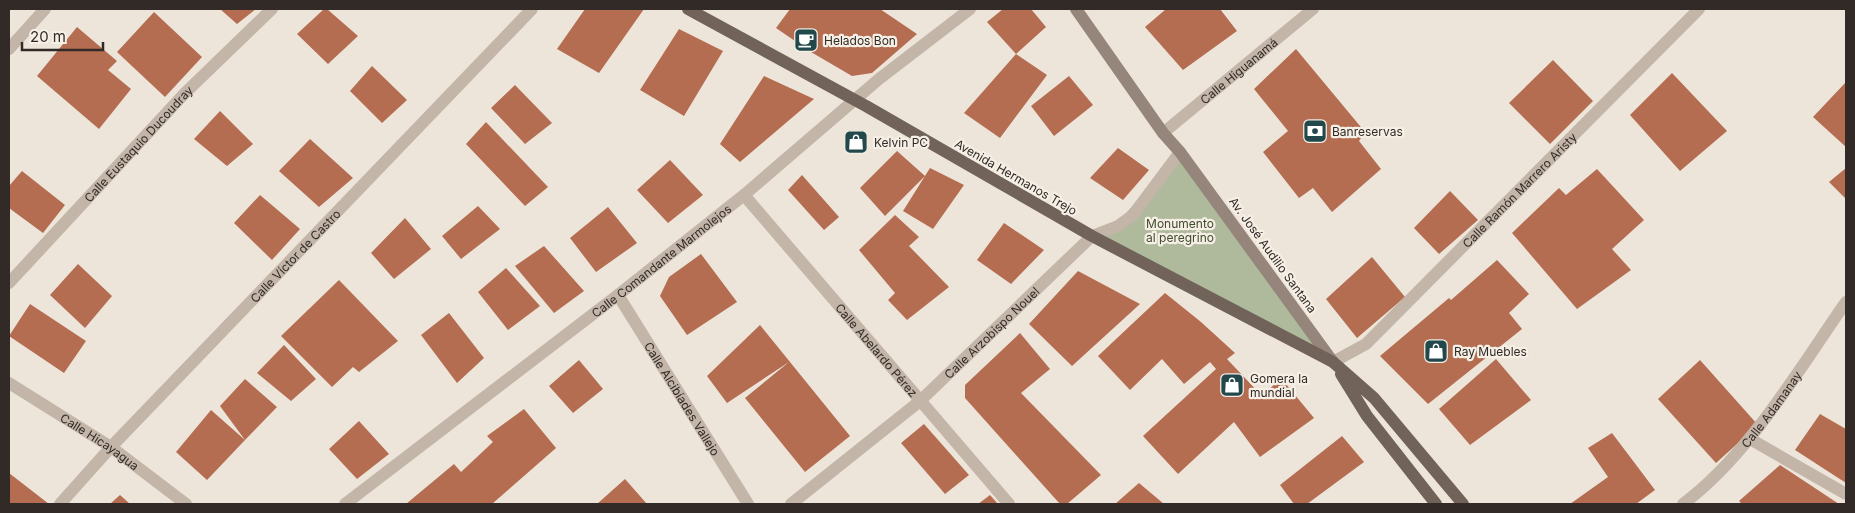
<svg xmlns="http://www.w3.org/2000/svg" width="1855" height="513" font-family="Inter,sans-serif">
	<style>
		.green { fill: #afba9c }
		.building { fill: #b46d51 }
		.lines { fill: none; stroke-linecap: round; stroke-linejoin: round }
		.street { stroke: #c3b5a8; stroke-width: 12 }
		.secondary { stroke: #96857a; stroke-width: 12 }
		.primary { stroke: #71635a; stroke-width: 12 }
		.labels { text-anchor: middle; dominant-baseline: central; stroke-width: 4.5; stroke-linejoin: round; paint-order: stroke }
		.poi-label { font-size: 12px; fill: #312a27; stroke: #f6efe5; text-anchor: start }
		.street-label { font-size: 12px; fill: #312a27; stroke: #f6efe5 }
		.park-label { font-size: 12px; fill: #404c2e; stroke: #f6efe5 }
	</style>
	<rect width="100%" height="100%" fill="#ede5da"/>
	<path class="green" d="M1180 152 1333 362 1092 236 1113 228Z"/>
	<path class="building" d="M220 9H256L237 24Z
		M324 9H327L358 36 328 64 297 34Z
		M585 9H644L599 73 557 49Z
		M790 9H880L917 34 872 73 852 76 811 52 776 28Z
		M1003 9H1031L1046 27 1016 54 987 22Z
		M1166 9H1220L1237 31 1183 70 1145 27Z
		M154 12 202 57 165 97 117 52Z
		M77 27 117 61 108 70 131 89 99 129 37 76Z
		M679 29 723 51 684 116 640 90Z
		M1296 49 1365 132 1359 141 1381 169 1332 212 1313 188 1299 198 1263 152 1288 131 1254 89Z
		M1016 54 1047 75 1000 138 964 113Z
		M1553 60 1593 101 1550 144 1509 103Z
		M372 66 407 100 382 123 350 91Z
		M1672 73 1727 131 1680 171 1630 115Z
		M764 76 814 99 740 162 720 144Z
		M1069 76 1093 105 1054 136 1031 106Z
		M1846 82V147L1813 117Z
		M515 85 552 123 525 144 491 108Z
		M220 111 253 144 227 166 194 139Z
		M486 122 548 187 525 206 466 144Z
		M310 139 353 178 319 207 279 171Z
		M1118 148 1149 170 1123 200 1090 178Z
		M897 151 925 176 885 216 860 188Z
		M670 160 703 195 668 223 637 190Z
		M930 168 964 185 933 229 903 211Z
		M1846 168V199L1829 182Z
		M1597 169 1644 220 1612 249 1631 270 1577 309 1512 233 1559 188 1566 195Z
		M22 171 65 205 43 233 9 208V186Z
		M802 175 839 217 824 230 788 190Z
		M1450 191 1478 220 1439 254 1414 228Z
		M260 195 300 229 272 260 234 223Z
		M478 206 500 229 461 259 442 236Z
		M608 207 637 243 596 272 570 238Z
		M895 215 919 237 909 246 949 287 907 320 888 300 895 293 859 250Z
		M405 218 431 249 394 279 371 253Z
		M1004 223 1044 250 1011 284 977 260Z
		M544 246 584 291 554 313 515 266Z
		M701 254 737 302 687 335 660 296 669 277Z
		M1372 257 1405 297 1357 338 1326 299Z
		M1497 260 1529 294 1509 313 1522 329 1428 404 1380 356 1449 298 1451 300Z
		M78 264 112 296 85 328 50 295Z
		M506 268 540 306 508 330 478 292Z
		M1078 271 1140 304 1072 366 1029 324Z
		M339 280 398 341 359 372 353 367 332 387 281 336Z
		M1165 293 1201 322 1235 353 1227 359 1262 396 1281 378 1314 418 1260 457 1234 422 1178 474 1143 436 1216 369 1210 362 1184 384 1162 359 1130 390 1098 356Z
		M30 304 86 341 64 373 9 336Z
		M449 313 484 358 457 383 421 335Z
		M760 325 850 436 805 472 745 398 789 362 727 403 707 376Z
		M1020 333 1050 369 1021 393 1101 475 1067 504H1060L965 398V385Z
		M284 345 316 379 291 401 257 373Z
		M1496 359 1531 400 1470 445 1439 409Z
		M579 360 603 389 573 413 549 386Z
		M1700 360 1758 425 1716 463 1658 399Z
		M245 379 277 407 245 440 207 480 176 452 211 410 245 440 220 406Z
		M524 409 556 448 492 504H406L454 464 461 472 493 442 487 436Z
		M1820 414 1846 429V483L1795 450Z
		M359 421 389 454 357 479 329 449Z
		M924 424 969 475 945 494 901 443Z
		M1612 433 1655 490 1636 504H1570L1608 477 1588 448Z
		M1342 436 1364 462 1307 504H1294L1280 485Z
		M1780 465 1839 504H1742L1739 501Z
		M9 473 49 504H9Z
		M625 479 647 504H597Z
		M1139 483 1164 504H1115Z
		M120 495 130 504H110Z
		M990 495 998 504H978Z"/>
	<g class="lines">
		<g class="street">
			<path d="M9 49 45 9"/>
			<path id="s1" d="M1163 133 1313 9"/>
			<path id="s2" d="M744 195 1009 504"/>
			<path id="s3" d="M9 283 185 93 272 9"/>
			<path id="s4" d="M618 295 748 504"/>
			<path id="s5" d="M1333 362 1366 344 1699 9"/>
			<path id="s6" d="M9 383 111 447 186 504"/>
			<path d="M1750 439 1846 494"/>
			<path id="s7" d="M60 504 111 447 532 9"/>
			<path id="s8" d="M345 504 618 295 744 195 879 79 970 9"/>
			<path id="s9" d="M791 504 920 401 1092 236 1118 226 1133 215 1180 152"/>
			<path id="s10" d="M1683 504C1749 455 1799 369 1846 302"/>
		</g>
		<path class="secondary" d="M1076 9 1163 133 1180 152 1333 362"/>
		<path class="primary" d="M688 9 866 106 1092 236 1333 362 1374 398 1463 504
			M1341 374 1367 416 1436 504"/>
	</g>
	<defs>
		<g id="cafe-square" transform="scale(1.25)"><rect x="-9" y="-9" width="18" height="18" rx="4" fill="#22484c" stroke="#f6efe5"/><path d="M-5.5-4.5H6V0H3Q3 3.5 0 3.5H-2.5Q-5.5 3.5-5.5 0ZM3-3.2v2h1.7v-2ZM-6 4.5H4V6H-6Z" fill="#fff"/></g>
		<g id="bank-square" transform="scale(1.25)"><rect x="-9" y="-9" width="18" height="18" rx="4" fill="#22484c" stroke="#f6efe5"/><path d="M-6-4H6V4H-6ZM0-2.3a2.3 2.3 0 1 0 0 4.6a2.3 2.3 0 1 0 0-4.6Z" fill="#fff"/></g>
		<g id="shop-square" transform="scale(1.25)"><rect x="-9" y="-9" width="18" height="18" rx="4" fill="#22484c" stroke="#f6efe5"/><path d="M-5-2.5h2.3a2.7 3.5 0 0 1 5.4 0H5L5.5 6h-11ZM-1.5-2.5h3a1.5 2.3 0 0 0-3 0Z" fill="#fff"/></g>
	</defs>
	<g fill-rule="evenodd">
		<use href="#cafe-square" x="806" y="40"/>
		<use href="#bank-square" x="1315" y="131"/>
		<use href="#shop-square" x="856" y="142"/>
		<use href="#shop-square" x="1436" y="351"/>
		<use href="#shop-square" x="1232" y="385"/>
	</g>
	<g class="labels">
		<g class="poi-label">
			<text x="824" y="40">Helados Bon</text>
			<text x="1332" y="131">Banreservas</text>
			<text x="874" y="142">Kelvin PC</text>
			<text x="1454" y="351">Ray Muebles</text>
			<text x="1250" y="378">Gomera la<tspan x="1250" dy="14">mundial</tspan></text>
		</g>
		<g class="street-label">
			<text stroke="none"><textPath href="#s1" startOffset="98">Calle Higuanamá</textPath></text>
			<text stroke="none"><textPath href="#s3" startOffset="190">Calle Eustaquio Ducoudray</textPath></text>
			<text transform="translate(1016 177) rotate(30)">Avenida Hermanos Trejo</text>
			<text stroke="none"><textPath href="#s5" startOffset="255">Calle Ramón Marrero Aristy</textPath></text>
			<text transform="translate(1273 255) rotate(54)">Av. José Audilio Santana</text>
			<text stroke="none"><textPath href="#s7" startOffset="342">Calle Víctor de Castro</textPath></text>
			<text stroke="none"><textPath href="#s8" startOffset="399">Calle Comandante Marmolejos</textPath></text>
			<text stroke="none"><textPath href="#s9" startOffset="264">Calle Arzobispo Nouel</textPath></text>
			<text stroke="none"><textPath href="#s2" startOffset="204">Calle Abelardo Pérez</textPath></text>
			<text stroke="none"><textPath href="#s4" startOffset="122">Calle Alcibíades Vallejo</textPath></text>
			<text stroke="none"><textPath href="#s10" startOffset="130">Calle Adamanay</textPath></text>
			<text stroke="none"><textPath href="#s6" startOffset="108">Calle Hicayagua</textPath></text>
		</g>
		<g class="park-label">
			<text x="1180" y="223">Monumento<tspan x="1180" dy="14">al peregrino</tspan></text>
		</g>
	</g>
	<rect width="1855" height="513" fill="none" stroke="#312a27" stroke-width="20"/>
	<path d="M22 42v8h81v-8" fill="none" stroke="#312a27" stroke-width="2.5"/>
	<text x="30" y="42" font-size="15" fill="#312a27" stroke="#f6efe5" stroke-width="4" paint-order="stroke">20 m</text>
</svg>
